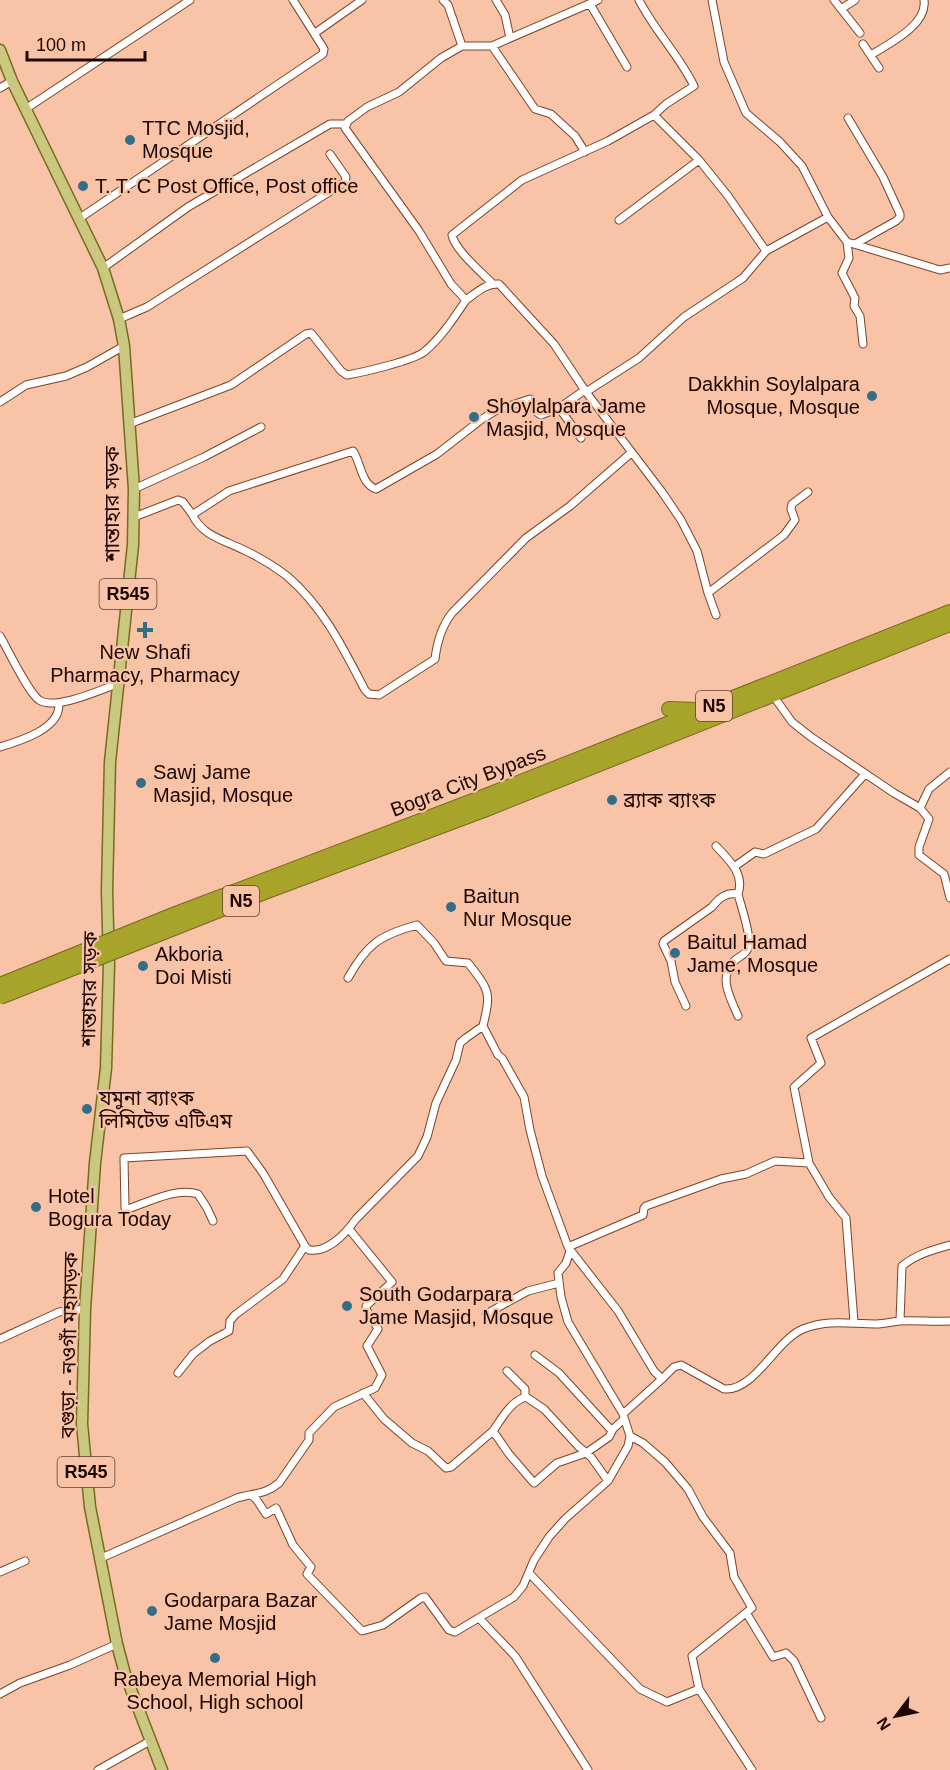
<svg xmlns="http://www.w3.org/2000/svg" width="950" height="1770" font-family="Arial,'Noto Sans Bengali',sans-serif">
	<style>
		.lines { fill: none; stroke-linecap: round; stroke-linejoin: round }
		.street-casing { stroke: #7d4325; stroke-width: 9 }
		.primary-casing { stroke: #776c1c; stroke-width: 13 }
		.highway-casing { stroke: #776c1c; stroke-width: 16 }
		.street { stroke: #fff; stroke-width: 7 }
		.primary { stroke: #cac880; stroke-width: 10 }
		.highway { stroke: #a7a32b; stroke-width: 14 }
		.highway-bridge-casing { stroke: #776c1c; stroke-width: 16; stroke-linecap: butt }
		.highway-bridge { stroke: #a7a32b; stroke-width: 14 }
		.poi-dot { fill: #336e86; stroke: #f9c3a8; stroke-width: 2 }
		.labels { text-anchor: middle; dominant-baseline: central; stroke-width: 4.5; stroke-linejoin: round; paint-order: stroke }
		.shield { fill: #f9c3a8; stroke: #5f3f32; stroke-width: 1.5 }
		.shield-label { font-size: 18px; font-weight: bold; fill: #1d0700 }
		.poi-label { font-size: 20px; fill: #1d0700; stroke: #f9c3a8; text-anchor: start }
		.street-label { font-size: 20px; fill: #1d0700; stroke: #f9c3a8 }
	</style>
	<rect width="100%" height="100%" fill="#f9c3a8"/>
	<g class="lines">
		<g class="street-casing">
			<path id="street" d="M443 0 448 5 462 46
				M496 0 505 15 510 38
				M598 0 492 46H462L441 58 399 92 367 107 348 121 345 128 419 231 451 284 466 300C476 293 486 283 499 284L554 344 586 392 662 492 681 520 697 551 708 593 716 615
				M712 0 724 62 746 113 780 142 802 166 828 217 847 242 940 270 950 268
				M834 0 860 33
				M590 4 627 67
				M841 9 855 0
				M315 33 362 0
				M863 44 879 68
				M492 46 535 109 551 114 575 136 585 152
				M871 55C888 44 928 25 924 0
				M0 88 12 81
				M27 108 190 0
				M654 115 699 160 728 196 766 251
				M848 118 883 177 900 214V217L896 221 855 244
				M80 218 323 54 324 49 293 0
				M619 220 699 160
				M847 242 849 258 842 273 855 298 854 306 860 316 863 344
				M103 268 188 207 330 124H345
				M492 283C481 272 455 250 452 235L522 180 608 141 654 115 666 104 694 86C679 55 654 30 639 0
				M119 319 147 307 345 182 346 177 330 154
				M586 392 639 358 684 317 743 278 766 251 828 217
				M0 402 26 385 66 376 87 367 124 346
				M559 408 581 438
				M129 424 231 385 306 334 311 333 341 371 347 375C364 372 412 361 424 352 441 338 454 318 466 300
				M134 489 204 457 261 427
				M192 514C202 536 224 540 244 550 259 557 274 566 287 576 324 608 343 648 365 690L369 694 379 695 435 659C437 642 441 627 452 613L526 538 570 506 631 453
				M134 517 178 500 183 502 192 514 195 513 229 491 353 451C361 463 361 484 376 489L437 454 482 419 497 410 530 399 532 400 535 411 541 415 559 408 585 390
				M708 593 784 535 795 520 791 509 792 504 808 492
				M0 636C8 650 28 692 39 700 56 711 102 689 120 683
				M777 701 792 722 811 737 894 793 920 808 929 819 919 847V855L944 874 950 898
				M0 747C20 741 60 729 59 704
				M920 808 929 789 950 772
				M716 846C729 860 745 874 738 894 741 906 751 935 749 945 746 956 740 955 733 962 718 978 731 999 738 1016
				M734 867 755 852 764 854 816 829 865 774
				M348 978C367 944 380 935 417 925L434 943 446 961 468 963C490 991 491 992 483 1026L498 1055 502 1058 524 1097 530 1130 542 1176 568 1247 618 1311 654 1371 662 1379 674 1367 681 1365 724 1389C754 1392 776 1340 803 1329 828 1319 850 1324 876 1324 884 1324 891 1322 899 1321 916 1320 933 1322 950 1321
				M686 1006 675 982 671 961 663 944 664 941 712 907C719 898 726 892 738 894
				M213 1221 207 1208 198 1194C176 1187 149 1202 128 1209L125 1208 124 1158 247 1151 263 1173 305 1246 309 1250C328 1253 346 1233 356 1219L418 1156 427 1137 436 1103 456 1060 460 1043 466 1038 483 1026
				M568 1247 643 1215 644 1208 646 1206 721 1179 746 1174 775 1161 809 1163
				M570 1251 566 1263 558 1273 561 1297 568 1322 623 1414
				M486 1314 528 1291 559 1283
				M900 1321 902 1266C917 1254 932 1250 950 1245
				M854 1322 846 1218 829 1197 809 1163 794 1087 821 1063 811 1038 950 959
				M0 1339 59 1312 85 1309
				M535 1355 559 1373 612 1431
				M507 1371 525 1389V1396
				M178 1373 193 1354 210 1341 229 1331 230 1321 235 1315 283 1279 305 1246
				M363 1393 384 1419 412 1443 428 1451 446 1468 451 1467 493 1431
				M630 1436 643 1443 665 1462 688 1489 703 1517 730 1553 734 1577 752 1608 692 1656 699 1689
				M608 1481 591 1457 578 1446 544 1409 526 1397C511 1401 502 1418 493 1431L509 1454 534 1483 557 1463 586 1453 609 1437 613 1429 624 1419
				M252 1496 256 1499 266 1514 276 1508 293 1545 311 1567 307 1574 362 1631 383 1625 421 1598 425 1597 449 1630 455 1632 514 1597 523 1586 534 1560 549 1537 565 1519 608 1481 628 1446 630 1436 623 1414 662 1379
				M99 1559 237 1498C253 1493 265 1495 279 1483L309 1440V1433L334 1407 375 1388 382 1375 367 1346 378 1329 366 1309V1306L392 1282 349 1229
				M0 1572 25 1561
				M530 1574 640 1689 667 1702 699 1689 752 1770
				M747 1614 773 1657 786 1653 794 1661 821 1718
				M479 1618 515 1656 588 1770
				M0 1694 20 1683 70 1665 117 1644
				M98 1770 150 1741"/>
		</g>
		<g class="primary-casing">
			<path id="primary" d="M0 50 12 81 103 268 119 319 124 346 134 489 133 545 110 762 107 891 109 964 106 1068 95 1163 85 1309 82 1424 90 1507 117 1644 125 1674 162 1770"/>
		</g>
		<g class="highway-casing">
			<path id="highway" d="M669 709 697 710
				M478 799 950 612
				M484 810 950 624"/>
		</g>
		<use href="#street" class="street"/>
		<use href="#primary" class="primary"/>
		<use href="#highway" class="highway"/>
		<g class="highway-bridge-casing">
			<path id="highway-bridge" d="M0 985 173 915 478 799
				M0 997 270 890 484 810"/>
		</g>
		<use href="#highway-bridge" class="highway-bridge"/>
	</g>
	<g class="poi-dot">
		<circle cx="130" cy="140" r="6"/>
		<circle cx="83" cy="186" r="6"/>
		<circle cx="872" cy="396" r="6"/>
		<circle cx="474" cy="417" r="6"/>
		<path d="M142 621h6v6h6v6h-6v6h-6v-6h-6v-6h6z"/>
		<circle cx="141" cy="783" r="6"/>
		<circle cx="612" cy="800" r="6"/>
		<circle cx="451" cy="907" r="6"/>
		<circle cx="675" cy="953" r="6"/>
		<circle cx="143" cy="966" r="6"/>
		<circle cx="87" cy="1109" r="6"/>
		<circle cx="36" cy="1207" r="6"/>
		<circle cx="347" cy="1306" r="6"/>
		<circle cx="152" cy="1611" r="6"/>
		<circle cx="215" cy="1658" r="6"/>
	</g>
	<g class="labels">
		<g class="shield">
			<rect x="99.5" y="579" width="57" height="30" rx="4.5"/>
			<rect x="696" y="691" width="36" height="30" rx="4.5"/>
			<rect x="223" y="886" width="36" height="30" rx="4.5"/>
			<rect x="57.5" y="1457" width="57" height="30" rx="4.5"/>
		</g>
		<g class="shield-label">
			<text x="128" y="594">R545</text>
			<text x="714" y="706">N5</text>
			<text x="241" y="901">N5</text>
			<text x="86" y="1472">R545</text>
		</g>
		<g class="poi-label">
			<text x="142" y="128">TTC Mosjid,<tspan x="142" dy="23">Mosque</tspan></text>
			<text x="95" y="186">T. T. C Post Office, Post office</text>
			<text x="860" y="384" text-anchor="end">Dakkhin Soylalpara<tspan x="860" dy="23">Mosque, Mosque</tspan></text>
			<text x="486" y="406">Shoylalpara Jame<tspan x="486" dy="23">Masjid, Mosque</tspan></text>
			<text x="145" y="652" text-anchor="middle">New Shafi<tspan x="145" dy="23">Pharmacy, Pharmacy</tspan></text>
			<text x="153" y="772">Sawj Jame<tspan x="153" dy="23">Masjid, Mosque</tspan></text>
			<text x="624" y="800">ব্র্যাক ব্যাংক</text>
			<text x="463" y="896">Baitun<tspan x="463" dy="23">Nur Mosque</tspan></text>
			<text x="687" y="942">Baitul Hamad<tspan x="687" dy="23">Jame, Mosque</tspan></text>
			<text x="155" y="954">Akboria<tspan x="155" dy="23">Doi Misti</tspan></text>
			<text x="99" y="1098">যমুনা ব্যাংক<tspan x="99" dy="23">লিমিটেড এটিএম</tspan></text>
			<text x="48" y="1196">Hotel<tspan x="48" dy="23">Bogura Today</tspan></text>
			<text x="359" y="1294">South Godarpara<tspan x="359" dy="23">Jame Masjid, Mosque</tspan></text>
			<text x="164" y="1600">Godarpara Bazar<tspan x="164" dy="23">Jame Mosjid</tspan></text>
			<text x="215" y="1679" text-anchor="middle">Rabeya Memorial High<tspan x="215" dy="23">School, High school</tspan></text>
		</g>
		<g class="street-label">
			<text transform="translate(112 504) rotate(-90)">শান্তাহার সড়ক</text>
			<text transform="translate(468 781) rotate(-21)">Bogra City Bypass</text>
			<text transform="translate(89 989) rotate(-89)">শান্তাহার সড়ক</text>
			<text transform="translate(69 1345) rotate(-89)">বগুড়া - নওগাঁ মহাসড়ক</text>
		</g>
	</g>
	<g transform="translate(896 1716) rotate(238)" stroke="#f9c3a8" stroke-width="4.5" paint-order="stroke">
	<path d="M0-4.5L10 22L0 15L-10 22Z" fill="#1d0700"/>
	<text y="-9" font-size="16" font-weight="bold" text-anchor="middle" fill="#1d0700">N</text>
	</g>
	<path d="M27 51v9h118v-9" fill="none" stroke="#1d0700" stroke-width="3"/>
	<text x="36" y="51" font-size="18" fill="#1d0700" stroke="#f9c3a8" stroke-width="4.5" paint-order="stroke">100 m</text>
</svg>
